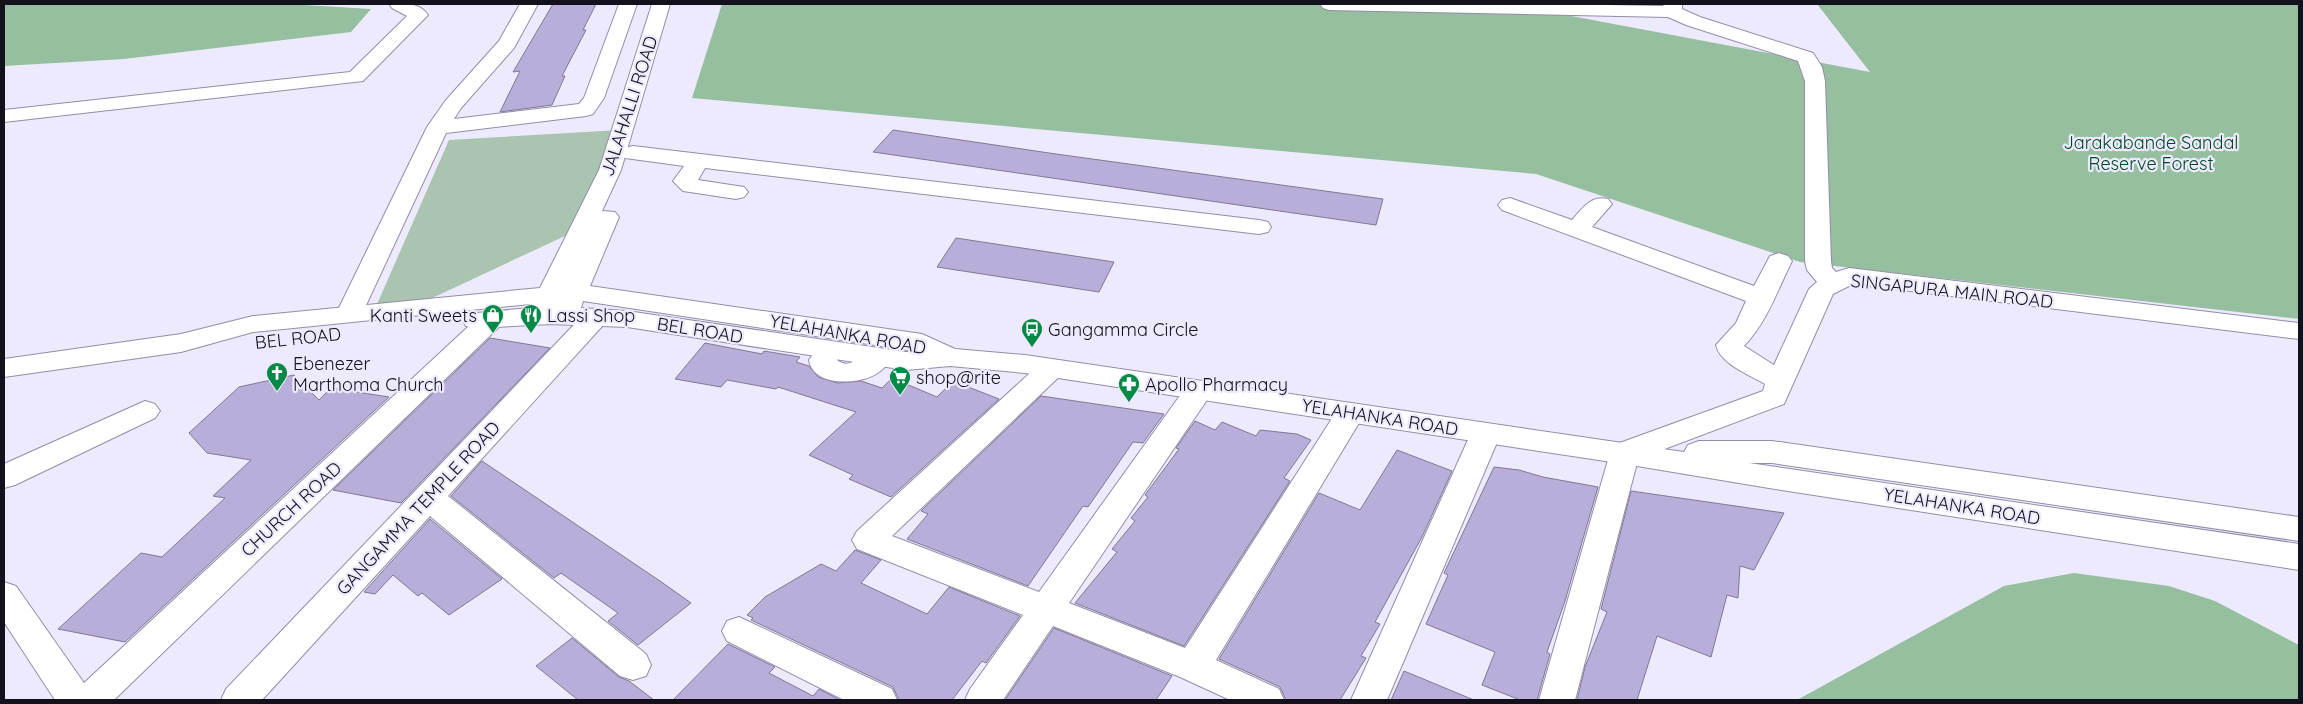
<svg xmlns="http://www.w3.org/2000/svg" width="2303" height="704" font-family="Quicksand,sans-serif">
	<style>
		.green { fill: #aac4b0 }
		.forest { fill: #96bfa0 }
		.building { fill: #b9aed9; stroke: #7f7894 }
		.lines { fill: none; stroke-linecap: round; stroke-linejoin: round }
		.minor-casing { stroke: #938ca9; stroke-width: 2 }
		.major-casing { stroke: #938ca9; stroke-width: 2 }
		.minor { fill: #fff; fill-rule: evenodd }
		.major { fill: #fff; fill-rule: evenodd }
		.labels { text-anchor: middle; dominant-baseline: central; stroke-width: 4.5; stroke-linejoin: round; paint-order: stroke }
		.street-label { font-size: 18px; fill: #13111b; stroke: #eeeafd }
		.park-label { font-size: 18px; fill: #014822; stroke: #eeeafd }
		.poi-label { font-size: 18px; fill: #13111b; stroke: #eeeafd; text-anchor: start }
	</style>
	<rect width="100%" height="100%" fill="#eeeafd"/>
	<path class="green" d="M619 130 582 228 415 306 374 311 449 140Z"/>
	<path class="forest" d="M4 4H288L371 9 351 32 124 59 4 66Z
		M722 4H1367L1534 9 1870 72 1817 4H2299V319L1800 262 1536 174 692 98Z
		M2074 573 2169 586 2215 601 2299 645V700H1797L2004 586Z"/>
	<path class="building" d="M553 4H596L583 30H586L562 76H565L552 105 500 112 520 71 513 72Z
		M893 130 1056 154 1383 199 1376 225 873 152Z
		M956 238 1114 262 1099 292 937 267Z
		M490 338 550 348 401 503 333 490Z
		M705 343 762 354 764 351 800 357 796 362 809 366 818 377 837 383 861 381 882 388 892 378 937 397 953 381 999 399 891 497 849 479 853 475 809 455 856 412 778 387 776 389 727 380 721 387 675 379Z
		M294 375 319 400 331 388 389 397 125 642 58 629 141 553 162 557 225 498 213 496 251 460 207 453 189 433 239 387Z
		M1041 396 1164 414 1143 443 1133 442 1088 507 1083 506 1028 586 907 539 928 514 921 511Z
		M1195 421 1215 430 1222 422 1256 436 1260 430 1297 434 1311 440 1284 478 1290 481 1184 646 1075 603 1117 552 1112 549 1135 521 1131 518 1148 497 1145 495 1179 449 1176 448Z
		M1397 450 1452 471 1422 537 1375 622 1380 624 1361 656 1366 658 1340 700H1286L1280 687 1219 659 1319 493 1360 510Z
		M482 461 660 581 691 603 638 645 608 621 618 613 561 573 554 578 451 496Z
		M1494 467 1519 470 1543 477 1598 487 1565 601 1547 652 1550 654 1537 700H1520L1482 685 1495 652 1426 624 1448 575 1444 573Z
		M1631 491 1784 513 1754 570 1740 566 1738 598 1727 595 1711 657 1657 636 1637 700H1577L1585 667 1607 612 1601 609Z
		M430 519 502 579 449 615 422 593 418 596 393 575 375 594 364 592Z
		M855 550 881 560 861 583 927 614 949 587 1020 616 986 663 982 661 952 700H899L893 687 751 620 753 618 747 615 765 597 821 564 836 571Z
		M1054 628 1172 676 1156 700H1005Z
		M572 638 619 677 629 681 654 700H578L536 666Z
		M728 644 775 667 769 673 813 696 819 689 840 700H673Z
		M1404 671 1474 700H1391Z"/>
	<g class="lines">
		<g class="minor-casing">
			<path id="minor" d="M389 4C402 3 420 2 428 15L363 81 4 122V110L350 72 407 16 392 8Z
				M520 4H538L514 48 461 108 454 119 579 104 584 98 619 4H637L604 98 593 114 586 116 446 133 362 314 358 320 349 322 340 320 336 314 427 127 446 100 499 41Z
				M1320 4H1550L1663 6 1664 4H1682V9L1700 17 1813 53 1822 67 1825 81 1831 261 1832 268 1836 272 1849 268 2299 323V339L1853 284 1833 294 1784 404 1638 459 1575 700H1539L1610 453 1614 445 1763 391 1765 384C1750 375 1720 364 1716 345L1736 323 1746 301 1502 210 1498 205 1502 200 1510 198 1572 220C1583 208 1591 195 1608 199L1612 204 1592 227 1754 286 1770 256 1779 253 1788 256 1792 261C1777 291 1767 322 1744 346L1774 365 1809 289 1817 282 1807 270 1805 261V81L1798 61 1686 25 1668 17 1329 10 1323 8Z
				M633 146 1259 220 1268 222 1271 227 1268 232 1259 234 705 168 698 180 744 187 748 192 744 197 736 199 683 191 673 181 684 166 625 158 622 153 625 148Z
				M596 309 605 311 609 317 605 323 448 496 646 654 651 665 646 676 633 680 620 676 430 516 262 700H221L226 689 587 311Z
				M493 310 502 312 506 318 502 324 114 700H55L4 622V582L16 586 84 683 484 312Z
				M830 341 840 344 844 350 837 360C850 370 858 357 868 351 874 347 881 349 888 351L892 357C888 364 883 370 876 374 858 385 813 387 809 360L820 344Z
				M1052 359 1062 362 1066 368 1062 374 892 536 1039 592 1189 383 1199 381 1209 383 1213 390 1209 397 1069 603 1185 648 1340 406 1350 403 1360 406 1365 413 1216 660 1279 689 1284 700H1230L1180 677 1053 626 1003 700H965L970 689 1023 615 857 549 852 540 857 531 1042 362Z
				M145 401 155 404 160 411 155 418 15 485 4 488V464Z
				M1486 423 1496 426 1501 433 1387 700H1351L1471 433 1476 426Z
				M739 617 892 689 897 700H844L727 641 722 631 727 621Z"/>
		</g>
		<g class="major-casing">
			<path id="major" d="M652 4H670L621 170 602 211 615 212 619 217 590 286 922 334 955 349 1025 355 1684 452 1688 445 1699 441H1772L2299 517V541L1772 463H1749L2299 544V570L1775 489 1625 464 1025 373 950 366 906 370 627 327 551 324 475 328 466 326 462 320 466 314 530 308 531 304 253 332 181 352 4 377V359L181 334 253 316 540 288 599 170ZM583 301 915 351H916L906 352 627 311 581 308Z"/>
		</g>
		<use href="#minor" class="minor"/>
		<use href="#major" class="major"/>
	</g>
	<defs>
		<g id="shop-pin" transform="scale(1.125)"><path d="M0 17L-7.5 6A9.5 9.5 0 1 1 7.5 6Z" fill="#038a46" stroke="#eeeafd"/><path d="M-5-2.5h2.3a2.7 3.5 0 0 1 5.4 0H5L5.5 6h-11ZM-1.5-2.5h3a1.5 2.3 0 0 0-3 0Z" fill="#fff"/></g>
		<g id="restaurant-pin" transform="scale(1.125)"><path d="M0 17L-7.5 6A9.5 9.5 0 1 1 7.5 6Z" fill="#038a46" stroke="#eeeafd"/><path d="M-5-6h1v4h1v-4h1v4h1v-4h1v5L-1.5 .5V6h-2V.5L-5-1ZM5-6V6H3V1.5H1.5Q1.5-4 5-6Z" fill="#fff"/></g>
		<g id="bus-pin" transform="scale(1.125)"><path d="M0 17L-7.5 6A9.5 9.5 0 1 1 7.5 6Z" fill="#038a46" stroke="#eeeafd"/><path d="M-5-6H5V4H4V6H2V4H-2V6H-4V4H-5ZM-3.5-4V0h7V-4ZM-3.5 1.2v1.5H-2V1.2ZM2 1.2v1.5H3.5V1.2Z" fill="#fff"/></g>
		<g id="church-pin" transform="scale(1.125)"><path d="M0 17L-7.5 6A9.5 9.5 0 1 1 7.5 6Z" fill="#038a46" stroke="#eeeafd"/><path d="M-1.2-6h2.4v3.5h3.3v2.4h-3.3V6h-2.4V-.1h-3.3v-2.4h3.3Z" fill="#fff"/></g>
		<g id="supermarket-pin" transform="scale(1.125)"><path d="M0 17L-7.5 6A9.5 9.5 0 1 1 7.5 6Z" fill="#038a46" stroke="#eeeafd"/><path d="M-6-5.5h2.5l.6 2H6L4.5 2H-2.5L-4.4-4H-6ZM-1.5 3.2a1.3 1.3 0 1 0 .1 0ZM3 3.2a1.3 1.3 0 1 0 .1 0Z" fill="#fff"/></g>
		<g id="pharmacy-pin" transform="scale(1.125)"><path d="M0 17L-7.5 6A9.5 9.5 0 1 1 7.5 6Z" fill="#038a46" stroke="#eeeafd"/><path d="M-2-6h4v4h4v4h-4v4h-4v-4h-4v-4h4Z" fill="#fff"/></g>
	</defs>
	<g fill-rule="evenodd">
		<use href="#shop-pin" x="493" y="315"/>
		<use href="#restaurant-pin" x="531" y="315"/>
		<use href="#bus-pin" x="1032" y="329"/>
		<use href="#church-pin" x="277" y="373"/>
		<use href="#supermarket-pin" x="900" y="377"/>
		<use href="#pharmacy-pin" x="1129" y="384"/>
	</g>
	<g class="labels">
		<g class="street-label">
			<text transform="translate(629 106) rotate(-72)">JALAHALLI ROAD</text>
			<text transform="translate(1952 291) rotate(6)">SINGAPURA MAIN ROAD</text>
			<text transform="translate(700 330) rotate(9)">BEL ROAD</text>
			<text transform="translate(848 334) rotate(10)">YELAHANKA ROAD</text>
			<text transform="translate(298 338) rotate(-6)">BEL ROAD</text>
			<text transform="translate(1380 417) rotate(9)">YELAHANKA ROAD</text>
			<text transform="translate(1962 506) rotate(9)">YELAHANKA ROAD</text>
			<text transform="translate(418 508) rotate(-47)">GANGAMMA TEMPLE ROAD</text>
			<text transform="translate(291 509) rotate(-43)">CHURCH ROAD</text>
		</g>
		<g class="park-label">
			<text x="2151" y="142">Jarakabande Sandal<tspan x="2151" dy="21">Reserve Forest</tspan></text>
		</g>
		<g class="poi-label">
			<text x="477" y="315" text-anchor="end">Kanti Sweets</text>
			<text x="547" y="315">Lassi Shop</text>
			<text x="1048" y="329">Gangamma Circle</text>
			<text x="293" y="363">Ebenezer<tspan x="293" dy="21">Marthoma Church</tspan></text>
			<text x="916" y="377">shop@rite</text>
			<text x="1145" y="384">Apollo Pharmacy</text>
		</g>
	</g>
	<rect width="2303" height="704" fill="none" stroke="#13111b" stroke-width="10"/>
</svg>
